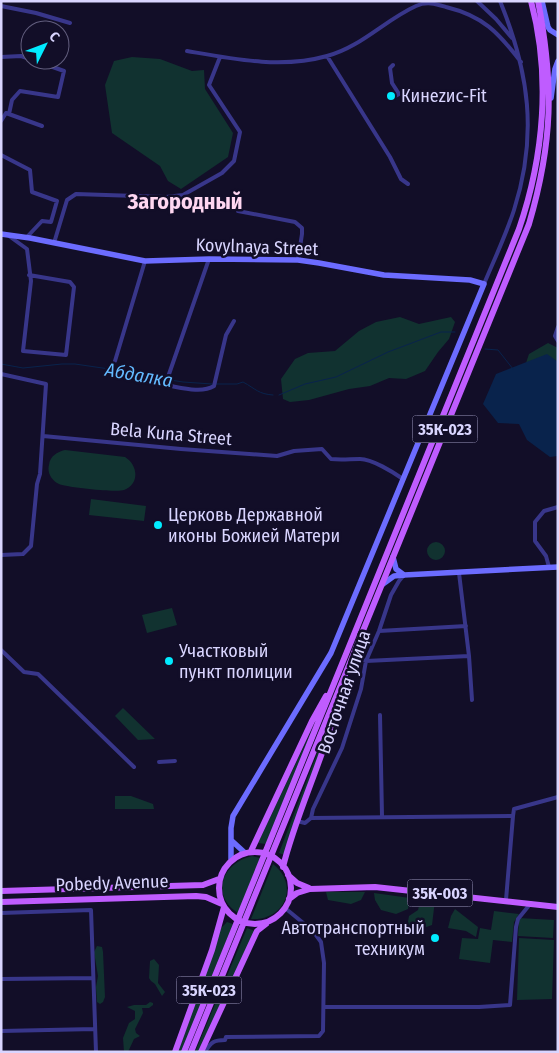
<svg xmlns="http://www.w3.org/2000/svg" width="559" height="1053" font-family="'Fira Sans Condensed',sans-serif">
	<style>
		.green { fill: #113230 }
		.water { fill: #09234c }
		.lines { fill: none; stroke-linecap: round; stroke-linejoin: round }
		.stream { stroke: #09234c; stroke-width: 1 }
		.street { stroke: #38368a; stroke-width: 4 }
		.secondary { stroke: #6c6cff; stroke-width: 5.5 }
		.primary { stroke: #bf5cff; stroke-width: 6 }
		.poi-dot { fill: #01ebff; stroke: #120e28; stroke-width: 2 }
		.labels { text-anchor: middle; dominant-baseline: central; stroke-width: 5; stroke-linejoin: round; paint-order: stroke }
		.shield { fill: #120e28; stroke: #9d99be; stroke-width: 1 }
		.shield-label { font-size: 16px; font-weight: bold; fill: #d9d5ff }
		.poi-label { font-size: 18px; fill: #d9d5ff; stroke: #120e28; text-anchor: start }
		.street-label { font-size: 18px; fill: #d9d5ff; stroke: #120e28 }
		.water-label { font-size: 19px; font-style: italic; fill: #63baff; stroke: #120e28 }
		.district-label { font-size: 22px; font-weight: bold; fill: #ffd7f1; stroke: #120e28 }
	</style>
	<rect width="100%" height="100%" fill="#120e28"/>
	<path class="green" d="M132 57 160 59 192 71 204 70 205 89 233 133 228 157 181 189 168 181 160 166 112 133 105 85 114 61Z
		M400 317 419 324 451 317 455 322 449 339 438 352 425 371 406 379 389 378 370 386 349 389 309 400 290 402 283 399 281 379 295 359 308 353 335 351 359 331 376 322Z
		M548 343 558 348V362L547 355 526 363 529 354Z
		M65 450 125 457C138 465 140 484 124 490 117 493 65 487 59 484 51 480 47 472 49 465 50 456 57 452 65 450Z
		M91 499 146 506 144 521 89 515Z
		M427 551a9 9 0 1 1 18 0a9 9 0 1 1-18 0Z
		M172 608 177 625 147 633 142 615Z
		M123 708 155 739 138 740 115 716Z
		M315 723 266 844 258 843Z
		M324 735 325 736 284 855 279 853Z
		M115 796H131L153 804 154 809H115Z
		M252 856 260 858 238 913C210 895 222 863 252 856Z
		M273 864C300 885 285 921 251 919Z
		M326 892H365L361 900 351 904 328 900Z
		M374 893 410 898 408 909 396 914 381 910 375 900Z
		M421 898 435 900 432 925 418 930 407 927 409 916 418 910Z
		M455 909 478 927 476 937 466 931 448 928 451 916Z
		M494 911 519 914 514 922 512 942 493 940 490 963 459 959 462 938 478 939 480 928 491 930Z
		M519 918 554 920 553 938 518 936Z
		M227 922 233 924 182 1052H178L221 928Z
		M247 928 255 931 199 1052H195Z
		M519 938 554 940 552 999 517 1000Z
		M97 946 102 947 103 952 105 997 103 1002 100 1004 97 1002 96 987 98 976 94 952Z
		M154 959 159 965 158 983 165 992 162 996 155 984 151 981 149 978 150 961Z
		M150 1002 153 1003V1005L149 1008H142L143 1013 135 1029 136 1033 140 1036 134 1039 128 1052H124L123 1038 129 1023 135 1019V1011L127 1007 134 1005H146Z"/>
	<path class="water" d="M547 354 558 362V456L550 457 527 440 519 424 498 423 483 404 496 374Z"/>
	<g class="lines">
		<path class="stream" d="M485 349 498 350 513 369
			M1 364 23 368 62 364H75L123 371 139 375 183 382 212 384
			M216 384H237L243 382C256 389 258 394 273 395
			M279 395 305 384 336 377 388 352 441 332H455"/>
		<path class="street" d="M477 1 496 19 512 38
			M1 6 36 13 70 23
			M187 51C233 59 281 69 327 56 361 47 385 20 416 6 427 1 436 4 446 7 483 16 498 32 521 62
			M327 56 390 157 401 179 408 184
			M1 57 21 56 30 59
			M390 99 399 94 392 83 390 68 393 65
			M9 114 12 100 20 91 58 97 64 71 33 60
			M1 121 6 113 42 126
			M1 155 30 170 32 192 57 201 51 222 42 221 26 238
			M238 211 295 222 302 228V234L298 260
			M9 236 27 249 31 281 23 351 66 355 74 287 70 282 29 275
			M54 243 67 200 76 194 166 197 183 195 222 173 234 161 240 132 209 85 220 57
			M209 259 168 377V383L165 385C179 387 201 394 214 386L226 335 234 321
			M484 284C494 260 506 235 514 210 538 135 529 72 500 1
			M558 327 555 336 558 341
			M115 361 145 261
			M1 374 46 384 40 474 37 484 31 546 23 554 1 555
			M43 436 181 449 277 456 294 451 322 449 331 459C341 460 350 459 360 459 372 459 393 472 403 479
			M549 567 546 556 535 541V522L544 511 558 507
			M459 573 469 656 472 700
			M379 631 466 626
			M1 650 24 672 38 674 134 767
			M352 656 366 661 469 656
			M380 715 382 816
			M159 762 175 761
			M311 818 313 809 342 748 361 689 366 661 379 631 391 595 399 581 404 575
			M297 821 305 823 311 818 513 816 514 809 558 797
			M506 900 513 816
			M1 913 91 910 96 1052
			M1 979 93 978
			M324 1007H479L510 1005 516 927 518 919 531 903
			M1 1031 95 1029
			M205 1052C211 1042 214 1040 225 1040L226 1037 319 1036 323 1031 324 963 321 942 313 931 285 908"/>
		<path class="secondary" d="M542 1 548 27 550 30 558 35
			M551 98 555 69 558 61
			M1 234 30 238 145 261 209 259 298 260 319 263 384 275 470 280 484 284 331 653 233 816 231 828V859
			M393 557 396 569 404 575
			M383 584 394 576 404 575 558 567
			M232 841 244 852"/>
		<path class="primary" d="M251 851 312 721 326 696
			M219 888a36 36 0 1 1 72 0a36 36 0 1 1-72 0Z
			M283 867C297 810 325 757 338 699
			M288 875 297 883 309 888
			M1 891 203 885 219 879
			M289 899 297 893 310 889 375 887 558 907
			M1 902 196 896 206 897 222 904
			M175 1052 212 950 224 907
			M184 1052 519 229C544 156 551 76 531 1
			M191 1052 529 224C553 142 554 84 538 1
			M201 1052 257 931 266 924"/>
	</g>
	<g class="poi-dot">
		<circle cx="391" cy="96" r="5"/>
		<circle cx="158" cy="525" r="5"/>
		<circle cx="169" cy="661" r="5"/>
		<circle cx="435" cy="938" r="5"/>
	</g>
	<g class="labels">
		<g class="shield">
			<rect x="412.5" y="415.5" width="65" height="27" rx="4"/>
			<rect x="407.5" y="879.5" width="65" height="27" rx="4"/>
			<rect x="176.5" y="976.5" width="65" height="27" rx="4"/>
		</g>
		<g class="shield-label">
			<text x="445" y="429">35К-023</text>
			<text x="440" y="893">35К-003</text>
			<text x="209" y="990">35К-023</text>
		</g>
		<g class="poi-label">
			<text x="401" y="96">Кинеzис-Fit</text>
			<text x="168" y="515">Церковь Державной<tspan x="168" dy="21">иконы Божией Матери</tspan></text>
			<text x="179" y="651">Участковый<tspan x="179" dy="21">пункт полиции</tspan></text>
			<text x="425" y="928" text-anchor="end">Автотранспортный<tspan x="425" dy="21">техникум</tspan></text>
		</g>
		<g class="street-label">
			<text transform="translate(257 247) rotate(2)">Kovylnaya Street</text>
			<text transform="translate(171 434) rotate(5)">Bela Kuna Street</text>
			<text transform="translate(344 692) rotate(-71)">Восточная улица</text>
			<text transform="translate(112 883) rotate(-2)">Pobedy Avenue</text>
		</g>
		<g class="water-label">
			<text transform="translate(139 375) rotate(10)">Абдалка</text>
		</g>
		<g class="district-label">
			<text x="185" y="201">Загородный</text>
		</g>
	</g>
	<rect width="559" height="1053" fill="none" stroke="#d9d5ff" stroke-width="5"/>
	<g transform="translate(45 45) rotate(48)"><circle r="24" fill="#120e28" stroke="#625e7e"/>
	<path d="M0-4L9 19L0 12L-9 19Z" fill="#01ebff"/>
	<text y="-8" font-size="14" font-weight="bold" text-anchor="middle" fill="#d9d5ff">С</text>
	</g>
</svg>
